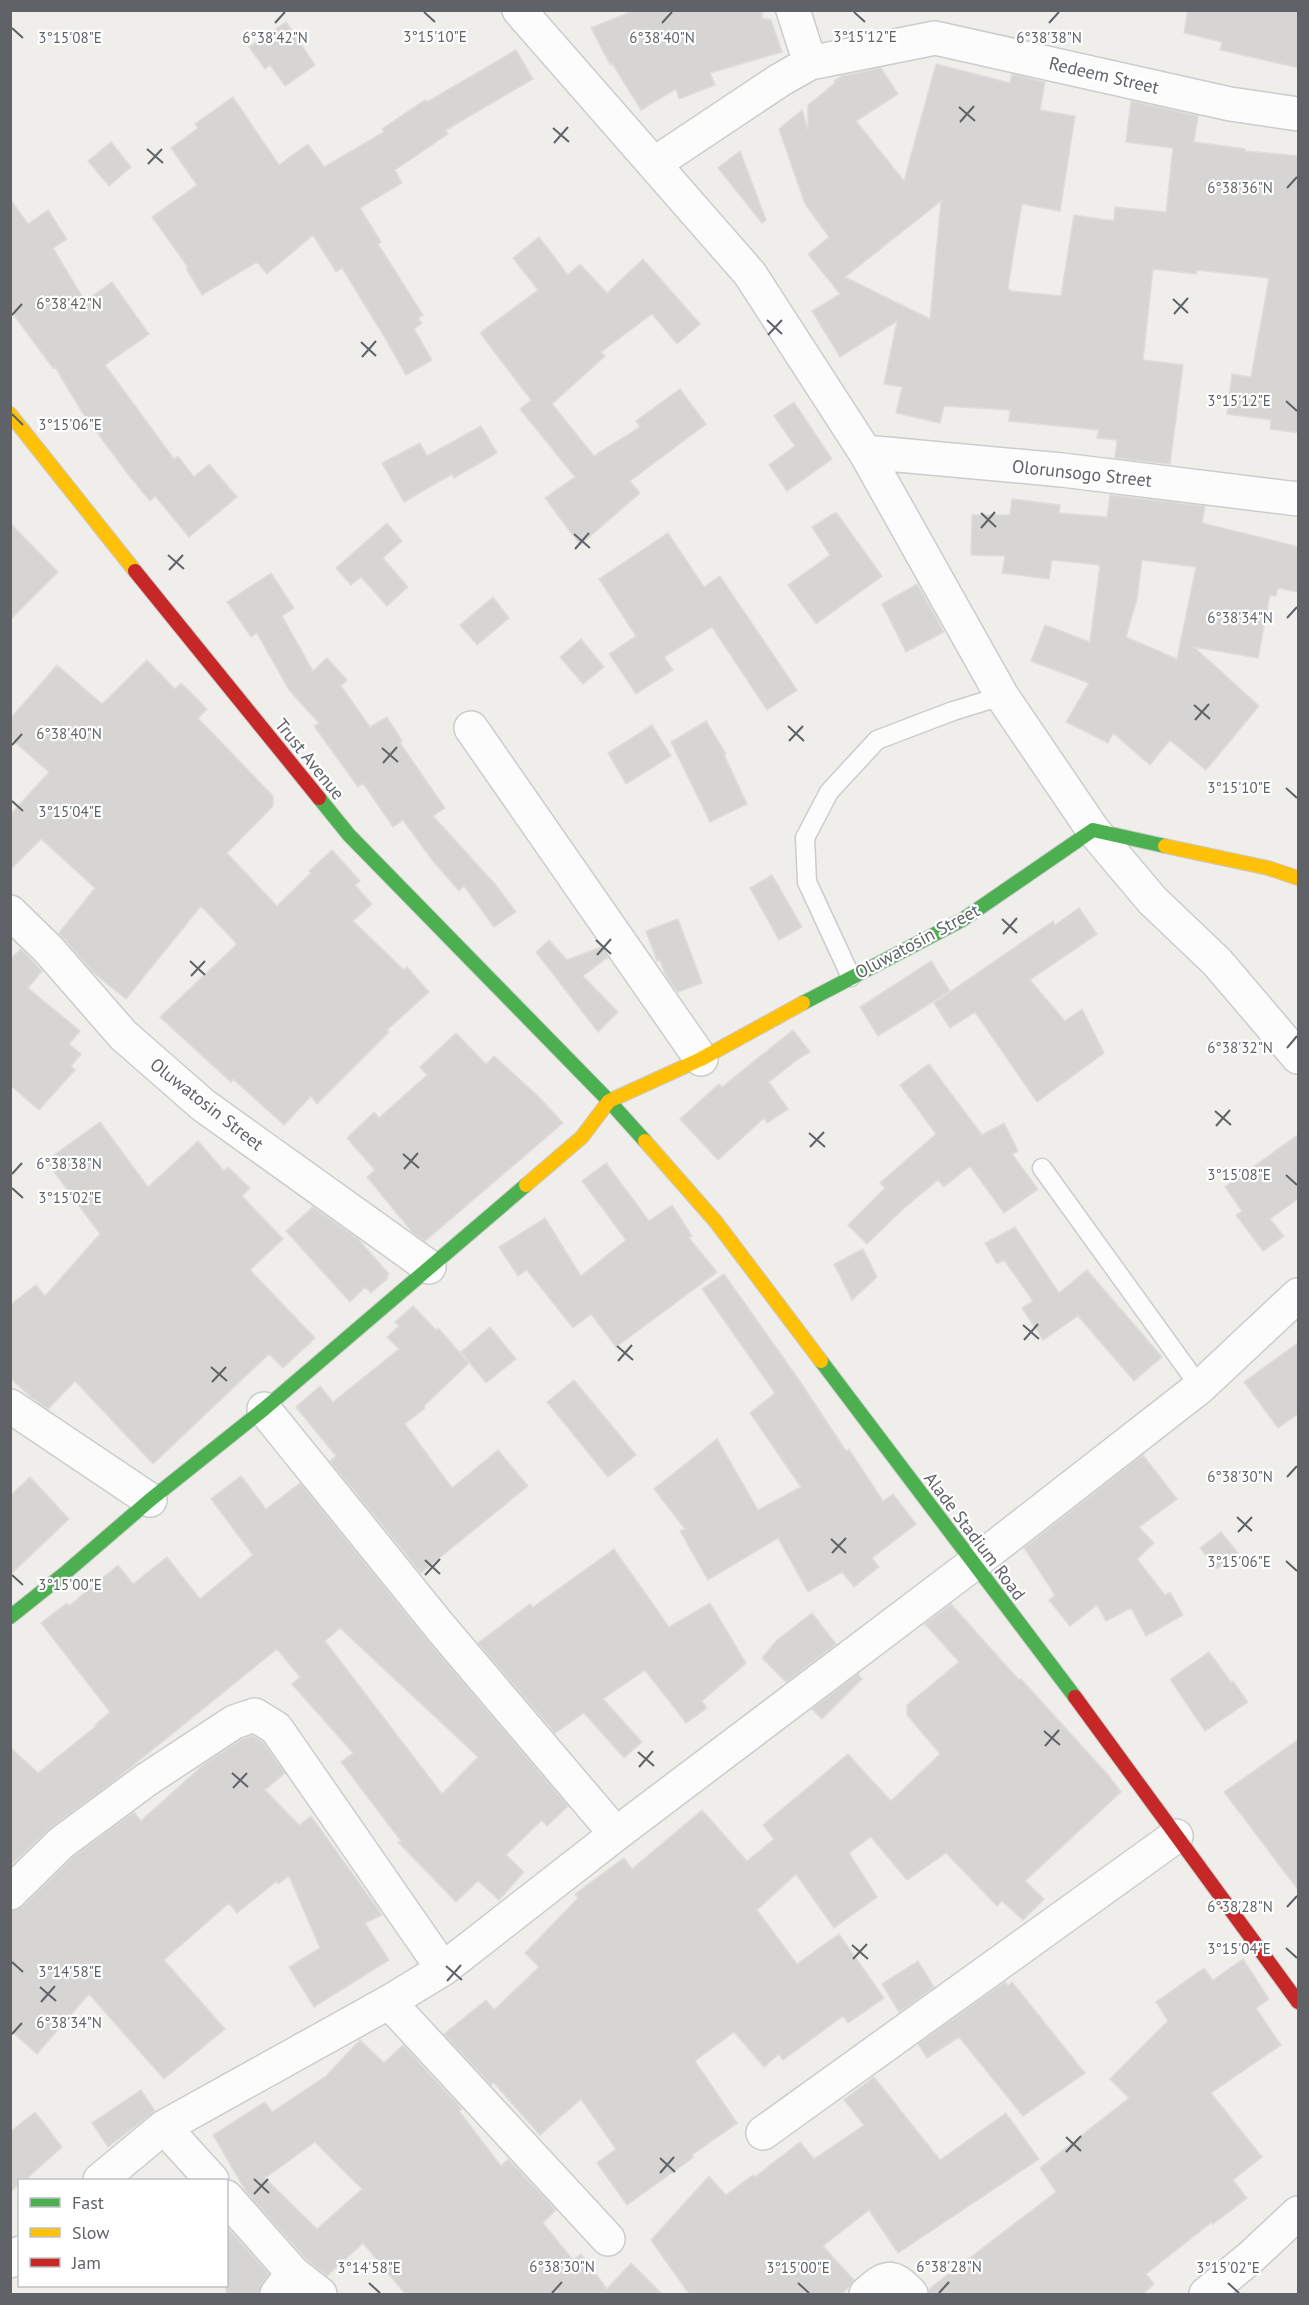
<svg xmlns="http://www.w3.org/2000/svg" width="1309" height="2305" font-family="'PT Sans',sans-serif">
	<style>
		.building { fill: #d6d5d3; stroke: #deddd9; stroke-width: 1.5; fill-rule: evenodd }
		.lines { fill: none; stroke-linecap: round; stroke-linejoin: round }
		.lane-casing { stroke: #cbcccc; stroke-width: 21 }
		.street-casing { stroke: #cbcccc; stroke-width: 36 }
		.fast-casing { stroke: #cacacb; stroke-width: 16 }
		.slow-casing { stroke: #cacacb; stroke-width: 16 }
		.jam-casing { stroke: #cacacb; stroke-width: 16 }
		.lane { stroke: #fdfcfc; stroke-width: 18 }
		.street { stroke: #fdfcfc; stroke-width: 33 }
		.fast { stroke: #4caf50; stroke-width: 14 }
		.slow { stroke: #ffc107; stroke-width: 14 }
		.jam { stroke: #c62828; stroke-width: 14 }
		.ticks { fill: none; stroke: #5f6368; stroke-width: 2 }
		.labels { text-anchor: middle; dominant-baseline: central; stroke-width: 4.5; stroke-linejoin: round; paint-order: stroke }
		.street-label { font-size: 18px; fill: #5f6368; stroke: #fff }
		.ticks-label { font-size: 15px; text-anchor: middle; fill: #5f6368; stroke: #fff; stroke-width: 4.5; stroke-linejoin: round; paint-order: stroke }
	</style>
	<rect width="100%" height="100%" fill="#efeeea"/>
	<path class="building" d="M635 10H763L762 18 771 20 782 52 710 73 715 85 679 99 676 89 641 110 612 63 610 64 591 28Z
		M1188 10H1299V68L1220 50 1222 42 1184 33Z
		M286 22 315 65 285 86 270 65 265 69 249 47Z
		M516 50 533 79 446 130 448 134 395 170 402 183 360 208 381 242 378 244 423 315 418 318 422 323 414 329 432 360 406 375 385 338 342 268 336 272 313 235 267 274 257 262 202 295 186 268 188 267 152 217 197 185 171 148 198 128 195 124 233 97 279 165 308 144 324 167 384 132 382 129 425 100 427 102Z
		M936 64 1010 83 1012 74 1045 82 1040 110 1075 116 1060 211 1022 204 1012 262 1008 288 1011 291 1061 296 1074 215 1114 221 1115 207 1166 212 1173 148 1126 142 1131 101 1198 116 1194 142 1245 149V151L1299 156V433L1270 429 1271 420 1227 414 1232 374 1251 377 1269 278 1197 270 1196 274 1153 269 1143 360 1183 365 1170 464 1115 458 1117 440 1097 438 1099 430 1009 421 1010 410 944 406 940 423 896 413 902 387 884 384 897 321 840 357 812 311 840 294 808 254 829 237 805 204 779 129 802 110 808 130V105L835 83 834 81 842 76 881 68 898 94 856 121 904 181ZM941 201 930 319 845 277Z
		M111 142 131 167 109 186 88 161Z
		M740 151 766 220 762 223 718 168Z
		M10 199 28 224 48 210 67 239 53 248 85 301 112 282 149 334 105 365 174 459 178 456 194 477 209 464 237 497 189 537 155 496 150 501 127 473 82 412 55 367 53 368 10 310Z
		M539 237 568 275 580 264 607 293 643 259 700 324 677 344 652 314 601 352 605 356 552 404 594 456 640 427 636 421 680 389 706 424 630 481 640 493 580 545 545 498 575 477 520 409 531 400 480 333 538 290 513 258Z
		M794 402 832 459 787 491 769 465 795 446 774 416Z
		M481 426 497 453 454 478 452 474 404 502 382 463 420 443 427 456Z
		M1110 495 1205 506 1202 523 1299 547V592L1278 588 1276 596 1270 595 1258 658 1194 647 1259 706 1206 770 1170 740 1150 765 1113 733 1108 743 1066 722 1089 683 1031 661 1045 625 1090 642 1100 565 1052 560 1049 579 1002 573 1005 556 971 555 972 515H1010L1012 499 1060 505 1059 513 1107 517ZM1142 560 1196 567 1177 659 1126 637 1137 599Z
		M836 512 882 576 816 624 788 585 830 555 812 527Z
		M10 523 58 572 10 620Z
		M387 523 402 541 383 558 408 587 387 606 361 577 351 585 336 568Z
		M668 533 704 587 720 576 797 690 767 710 712 627 664 657 673 670 636 694 609 654 636 636 599 579Z
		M271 573 294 608 282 616 313 671 327 658 347 680 341 686 370 727 387 717 402 741 400 743 445 808 433 816 495 884 516 912 494 927 464 886 459 891 433 861 403 820 393 827 363 783 358 787 314 726 319 723 289 690 257 633 251 637 227 602Z
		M917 584 944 632 906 652 882 604Z
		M493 597 509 618 477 645 460 625Z
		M581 639 604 667 583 684 560 657Z
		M147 660 175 689 181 683 207 709 198 718 273 796V806L227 853 277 906 311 873 309 871 332 850 360 881 355 885 372 904 353 921 404 970 407 967 429 992 387 1030 389 1032 317 1104 311 1096 284 1125 233 1079 231 1082 160 1017 237 944 201 906 126 999 94 973 59 933 95 888 41 839 10 870V815L49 772 10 738V719L57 665 102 704Z
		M706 721 726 754 724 755 747 804 710 822 671 742Z
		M652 725 671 756 626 784 608 753Z
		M772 875 802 927 779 940 750 888Z
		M1079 908 1097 934 1030 980 1065 1021 1082 1009 1104 1053 1037 1102 975 1012 950 1028 934 1003 1053 921 1055 925Z
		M678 919 702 983 678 992 666 976 660 960 657 961 646 931Z
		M549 940 567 960 601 947 608 957 583 976 618 1012 598 1032 536 952Z
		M21 949 42 971 28 988 80 1031 69 1044 81 1054 71 1066 75 1070 39 1110 10 1085V959Z
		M931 961 950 991 878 1036 860 1007Z
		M793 1030 810 1052 798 1059 769 1082 788 1109 767 1123 764 1118 718 1160 680 1119 719 1084 722 1087Z
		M456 1033 486 1064 494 1056 539 1097 563 1123 425 1241 413 1233 367 1177 375 1170 347 1138 374 1112 379 1118 427 1075 420 1067Z
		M929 1064 982 1135 1004 1123 1018 1151 1012 1154 1038 1189 1004 1213 970 1166 944 1187 938 1180 903 1209 867 1244 848 1225 885 1188 880 1183 936 1134 900 1085Z
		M100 1122 148 1187 198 1141 224 1171 228 1167 250 1188 242 1196 283 1239 250 1270 315 1338 283 1368 269 1354 153 1464 75 1381 48 1409 31 1397 10 1378V1305L36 1285 45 1296 100 1234 46 1161Z
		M1299 1134V1198L1270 1219 1284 1236 1263 1251 1236 1215 1242 1211 1225 1187Z
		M606 1163 649 1221 672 1205 692 1236 689 1238 717 1272 616 1347 591 1314 573 1328 527 1270 518 1276 499 1247 545 1218 581 1276 626 1240 582 1181Z
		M313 1207 358 1239 389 1274 386 1277 388 1278 371 1293 365 1287 350 1302 286 1231Z
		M1015 1227 1059 1293 1087 1270 1162 1357 1134 1381 1078 1316 1043 1340 1022 1308 1033 1301 1004 1260 997 1264 985 1243Z
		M863 1249 877 1277 852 1300 834 1264Z
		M724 1274 797 1377 846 1451 849 1449 883 1501 893 1494 916 1524 872 1558 879 1567 854 1587 842 1572 808 1592 778 1538 708 1580 680 1531 685 1529 654 1489 717 1439 758 1510 801 1487 750 1413 775 1393 702 1289Z
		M413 1306 436 1330 438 1328 469 1363 424 1406 425 1408 405 1424 452 1488 498 1450 528 1486 421 1573 330 1461 336 1456 296 1407 320 1386 333 1402 399 1349 387 1337 399 1326 395 1322Z
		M490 1327 516 1359 486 1383 461 1352Z
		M1299 1342V1413L1278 1428 1244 1382Z
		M574 1380 636 1455 608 1477 547 1402Z
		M1143 1455 1177 1499 1139 1527 1154 1543 1137 1559 1165 1595 1170 1592 1183 1615 1146 1636 1131 1608 1106 1621 1097 1605 1070 1626 1049 1600 1055 1595 1024 1548Z
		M241 1476 266 1509 300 1483 427 1640 568 1806 547 1826 542 1820 506 1855 524 1872 499 1900 478 1881 456 1902 398 1842 401 1841 341 1762 353 1753 292 1684 300 1677 277 1649 110 1784 50 1828 10 1866V1747L38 1773 96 1726 95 1725 110 1712 41 1623 67 1603 69 1606 118 1565 133 1584 167 1557 200 1599 253 1555 211 1499ZM340 1628 478 1757 442 1794 325 1641Z
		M30 1477 69 1519 10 1575V1496Z
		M1221 1532 1238 1553 1217 1569 1200 1548Z
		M614 1549 669 1627 710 1603 746 1663 702 1701 707 1708 686 1723 645 1670 603 1699 642 1742 624 1758 584 1713 555 1733 478 1643 530 1604 533 1607Z
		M951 1604 1019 1680 1021 1679 1109 1776 1121 1792 1025 1881 1044 1899 1023 1920 1002 1901 997 1906 946 1853 907 1880 871 1837 849 1853 877 1897 834 1928 796 1874 757 1910 797 1964 839 1934 884 1998 848 2023 843 2016 783 2060 779 2054 764 2067 734 2032 695 2061 737 2123 692 2155 694 2157 627 2205 597 2163 616 2149 581 2099 540 2135 494 2083 491 2085 444 2034 486 2000 494 2010 539 1967 525 1953 578 1898 575 1894 624 1858 632 1869 702 1810 747 1861 774 1839 763 1825 848 1754 891 1801 940 1754 907 1715V1705L959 1662 925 1624Z
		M812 1613 836 1644 786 1682 762 1658 776 1641Z
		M1209 1652 1231 1682 1233 1681 1248 1702 1205 1731 1171 1681 1172 1678Z
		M858 1674 862 1679 822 1719 812 1709Z
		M253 1736 263 1742 285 1773 265 1790 299 1825 311 1816 380 1912 382 1915 365 1923 389 1960 314 2007 289 1967 320 1948 289 1876 278 1884 277 1881 237 1913 229 1903 164 1960 225 2029 164 2079 89 1994 37 2054 10 2030V1911L23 1906 73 1857 134 1812 141 1821 204 1764 242 1739Z
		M1299 1739V1891L1224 1792Z
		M1243 1959 1269 1999 1256 2008 1281 2045 1211 2093 1262 2157 1233 2180 1247 2198 1213 2224 1212 2222 1146 2274 1154 2284 1142 2295H929V2289L1056 2192 1040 2168 1129 2098 1110 2079 1168 2021 1156 2002 1204 1968 1213 1980Z
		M918 1961 934 1987 899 2012 882 1984Z
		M1005 1982 1008 1986 1012 1982 1085 2073 1023 2116 959 2037 927 2058 918 2044Z
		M360 2040 384 2063 403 2045 462 2109 459 2111 501 2166 508 2159 556 2210 543 2223 573 2260 581 2254 607 2289 631 2263 663 2295H406L363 2243 327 2276 306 2259 247 2193 213 2135 265 2102 272 2112 326 2076ZM315 2142 362 2189 317 2229 265 2178Z
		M874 2077 940 2160 1006 2113 1039 2159 898 2253 869 2210 823 2246 854 2280 842 2295H690L651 2240 709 2176 726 2195 753 2175 755 2177 800 2142 814 2159 864 2125 844 2100Z
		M141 2090 155 2111 108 2147 92 2123Z
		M35 2112 62 2147 24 2181H20V2184L10 2192V2132Z
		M226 2226 269 2274 262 2283 259 2295H226Z"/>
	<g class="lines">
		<g class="lane-casing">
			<path id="lane" d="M851 977 807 882 805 838 829 792 877 740 953 711 1002 696
				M1042 1168 1200 1387"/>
		</g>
		<g class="street-casing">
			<path id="street" d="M519 10 750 274 865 452 1002 696 1093 830 1152 900 1217 962 1298 1057
				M793 10 810 63
				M654 164 780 80 810 63 935 38 1230 104 1298 114
				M865 452 1062 470 1298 499
				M471 728 701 1059
				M10 912 49 950 123 1035 203 1105 429 1267
				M10 1406 150 1500
				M264 1409 441 1628 616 1834
				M10 1893 61 1843 146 1780 234 1722 255 1715 276 1728 443 1969
				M389 2002 608 2239
				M164 2127 212 2180
				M763 2133 1176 1836
				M100 2180 164 2127 389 2002 443 1969 616 1834 973 1564 1200 1387 1298 1295
				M226 2197 293 2273 320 2294
				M10 2261 20 2253
				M277 2294 293 2273
				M866 2294C886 2276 891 2273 911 2294
				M1206 2294 1251 2257 1298 2213"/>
		</g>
		<g class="fast-casing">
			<path id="fast" d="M319 798 349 835 609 1101 645 1141
				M803 1003 962 920 1093 830 1165 846
				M821 1361 1075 1697
				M10 1617 64 1574 150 1500 264 1409 526 1185"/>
		</g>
		<g class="slow-casing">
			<path id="slow" d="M10 414 135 571
				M1165 846 1268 868 1298 878
				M645 1141 716 1222 821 1361
				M526 1185 582 1137 609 1101 701 1059 803 1003"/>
		</g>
		<g class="jam-casing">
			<path id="jam" d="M135 571 319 798
				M1075 1697 1298 2002"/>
		</g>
		<use href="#lane" class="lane"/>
		<use href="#street" class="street"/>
		<use href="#fast" class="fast"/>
		<use href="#slow" class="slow"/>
		<use href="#jam" class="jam"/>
	</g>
	<path class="ticks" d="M424 12 435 22M854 12 865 22M275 23 285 12M662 23 672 12M1049 23 1059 12M12 28 23 38M959 107 975 121M960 122 974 106M553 128 569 142M554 143 568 127M147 149 163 163M148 164 162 149M1287 188 1297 177M1173 299 1188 313M1174 314 1188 298M12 315 22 304M767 320 782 334M768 335 782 320M361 342 376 356M362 357 376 341M1286 401 1297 411M12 414 23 425M981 513 996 527M981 528 995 512M574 534 590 548M575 549 589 533M168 555 184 569M169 570 183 555M1287 618 1297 607M1194 705 1210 719M1195 720 1209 704M788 726 804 741M789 741 803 726M12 745 22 734M382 748 398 762M383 763 397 747M1286 788 1297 798M12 801 23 811M1002 919 1017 933M1003 934 1017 918M596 940 611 954M597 955 611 939M190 961 205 975M191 976 205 961M1287 1048 1297 1036M1215 1111 1231 1125M1216 1126 1230 1110M809 1133 825 1147M810 1147 824 1132M403 1154 419 1168M404 1169 418 1153M12 1174 22 1163M1286 1175 1297 1185M12 1188 23 1198M1023 1325 1039 1339M1024 1340 1038 1324M617 1346 633 1360M618 1361 632 1345M211 1367 227 1381M212 1382 226 1367M1287 1477 1297 1466M1237 1517 1252 1531M1238 1532 1252 1517M831 1539 846 1553M832 1553 846 1538M425 1560 440 1574M1286 1561 1297 1571M12 1575 23 1585M425 1575 440 1559M1044 1731 1060 1745M1045 1746 1059 1730M638 1752 654 1766M639 1767 653 1751M232 1773 248 1787M233 1788 247 1773M1287 1907 1297 1896M852 1945 868 1959M1286 1948 1297 1958M853 1959 867 1944M12 1962 23 1972M446 1966 462 1980M447 1981 461 1965M40 1987 56 2001M41 2002 55 1986M12 2034 22 2023M1066 2137 1081 2151M1066 2152 1081 2136M660 2158 675 2172M660 2173 674 2157M254 2179 269 2193M254 2194 268 2179M369 2283 380 2293M798 2283 809 2293M1228 2283 1239 2293M552 2293 562 2282M939 2293 949 2282"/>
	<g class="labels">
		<g class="street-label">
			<text transform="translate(1104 75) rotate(13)">Redeem Street</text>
			<text transform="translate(1082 473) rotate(6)">Olorunsogo Street</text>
			<text transform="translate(310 759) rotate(51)">Trust Avenue</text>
			<text transform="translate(917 941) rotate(-28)">Oluwatosin Street</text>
			<text transform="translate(207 1104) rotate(38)">Oluwatosin Street</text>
			<text transform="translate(975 1536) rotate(53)">Alade Stadium Road</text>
		</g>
	</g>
	<g class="ticks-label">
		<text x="435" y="42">3°15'10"E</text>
		<text x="865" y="42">3°15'12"E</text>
		<text x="70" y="43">3°15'08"E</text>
		<text x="662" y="43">6°38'40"N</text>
		<text x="275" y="43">6°38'42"N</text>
		<text x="1049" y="43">6°38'38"N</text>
		<text x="1240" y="193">6°38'36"N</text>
		<text x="69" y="309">6°38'42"N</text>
		<text x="1239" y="406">3°15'12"E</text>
		<text x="70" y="430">3°15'06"E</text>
		<text x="1240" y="623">6°38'34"N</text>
		<text x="69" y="739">6°38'40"N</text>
		<text x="1239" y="793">3°15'10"E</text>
		<text x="70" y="817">3°15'04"E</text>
		<text x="1240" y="1053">6°38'32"N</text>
		<text x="69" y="1169">6°38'38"N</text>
		<text x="1239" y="1180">3°15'08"E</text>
		<text x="70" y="1203">3°15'02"E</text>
		<text x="1240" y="1482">6°38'30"N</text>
		<text x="1239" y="1567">3°15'06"E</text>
		<text x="70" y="1590">3°15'00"E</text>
		<text x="1240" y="1912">6°38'28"N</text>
		<text x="1239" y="1954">3°15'04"E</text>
		<text x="70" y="1977">3°14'58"E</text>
		<text x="69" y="2028">6°38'34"N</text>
		<text x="562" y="2272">6°38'30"N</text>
		<text x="949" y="2272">6°38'28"N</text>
		<text x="369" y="2273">3°14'58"E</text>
		<text x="798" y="2273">3°15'00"E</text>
		<text x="1228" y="2273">3°15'02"E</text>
	</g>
	<rect width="1309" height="2305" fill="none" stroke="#5f6368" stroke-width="24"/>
	<rect x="18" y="2179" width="210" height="108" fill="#ffffff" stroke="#bfc1c3" stroke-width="1.5"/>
	<rect x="30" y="2198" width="30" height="9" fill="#4caf50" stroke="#bfc1c3" stroke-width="1.5"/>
	<text x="72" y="2209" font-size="18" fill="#5f6368">Fast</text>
	<rect x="30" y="2228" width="30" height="9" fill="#ffc107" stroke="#bfc1c3" stroke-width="1.5"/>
	<text x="72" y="2239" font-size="18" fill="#5f6368">Slow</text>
	<rect x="30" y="2258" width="30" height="9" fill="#c62828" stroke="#bfc1c3" stroke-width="1.5"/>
	<text x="72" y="2269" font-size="18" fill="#5f6368">Jam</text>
</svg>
